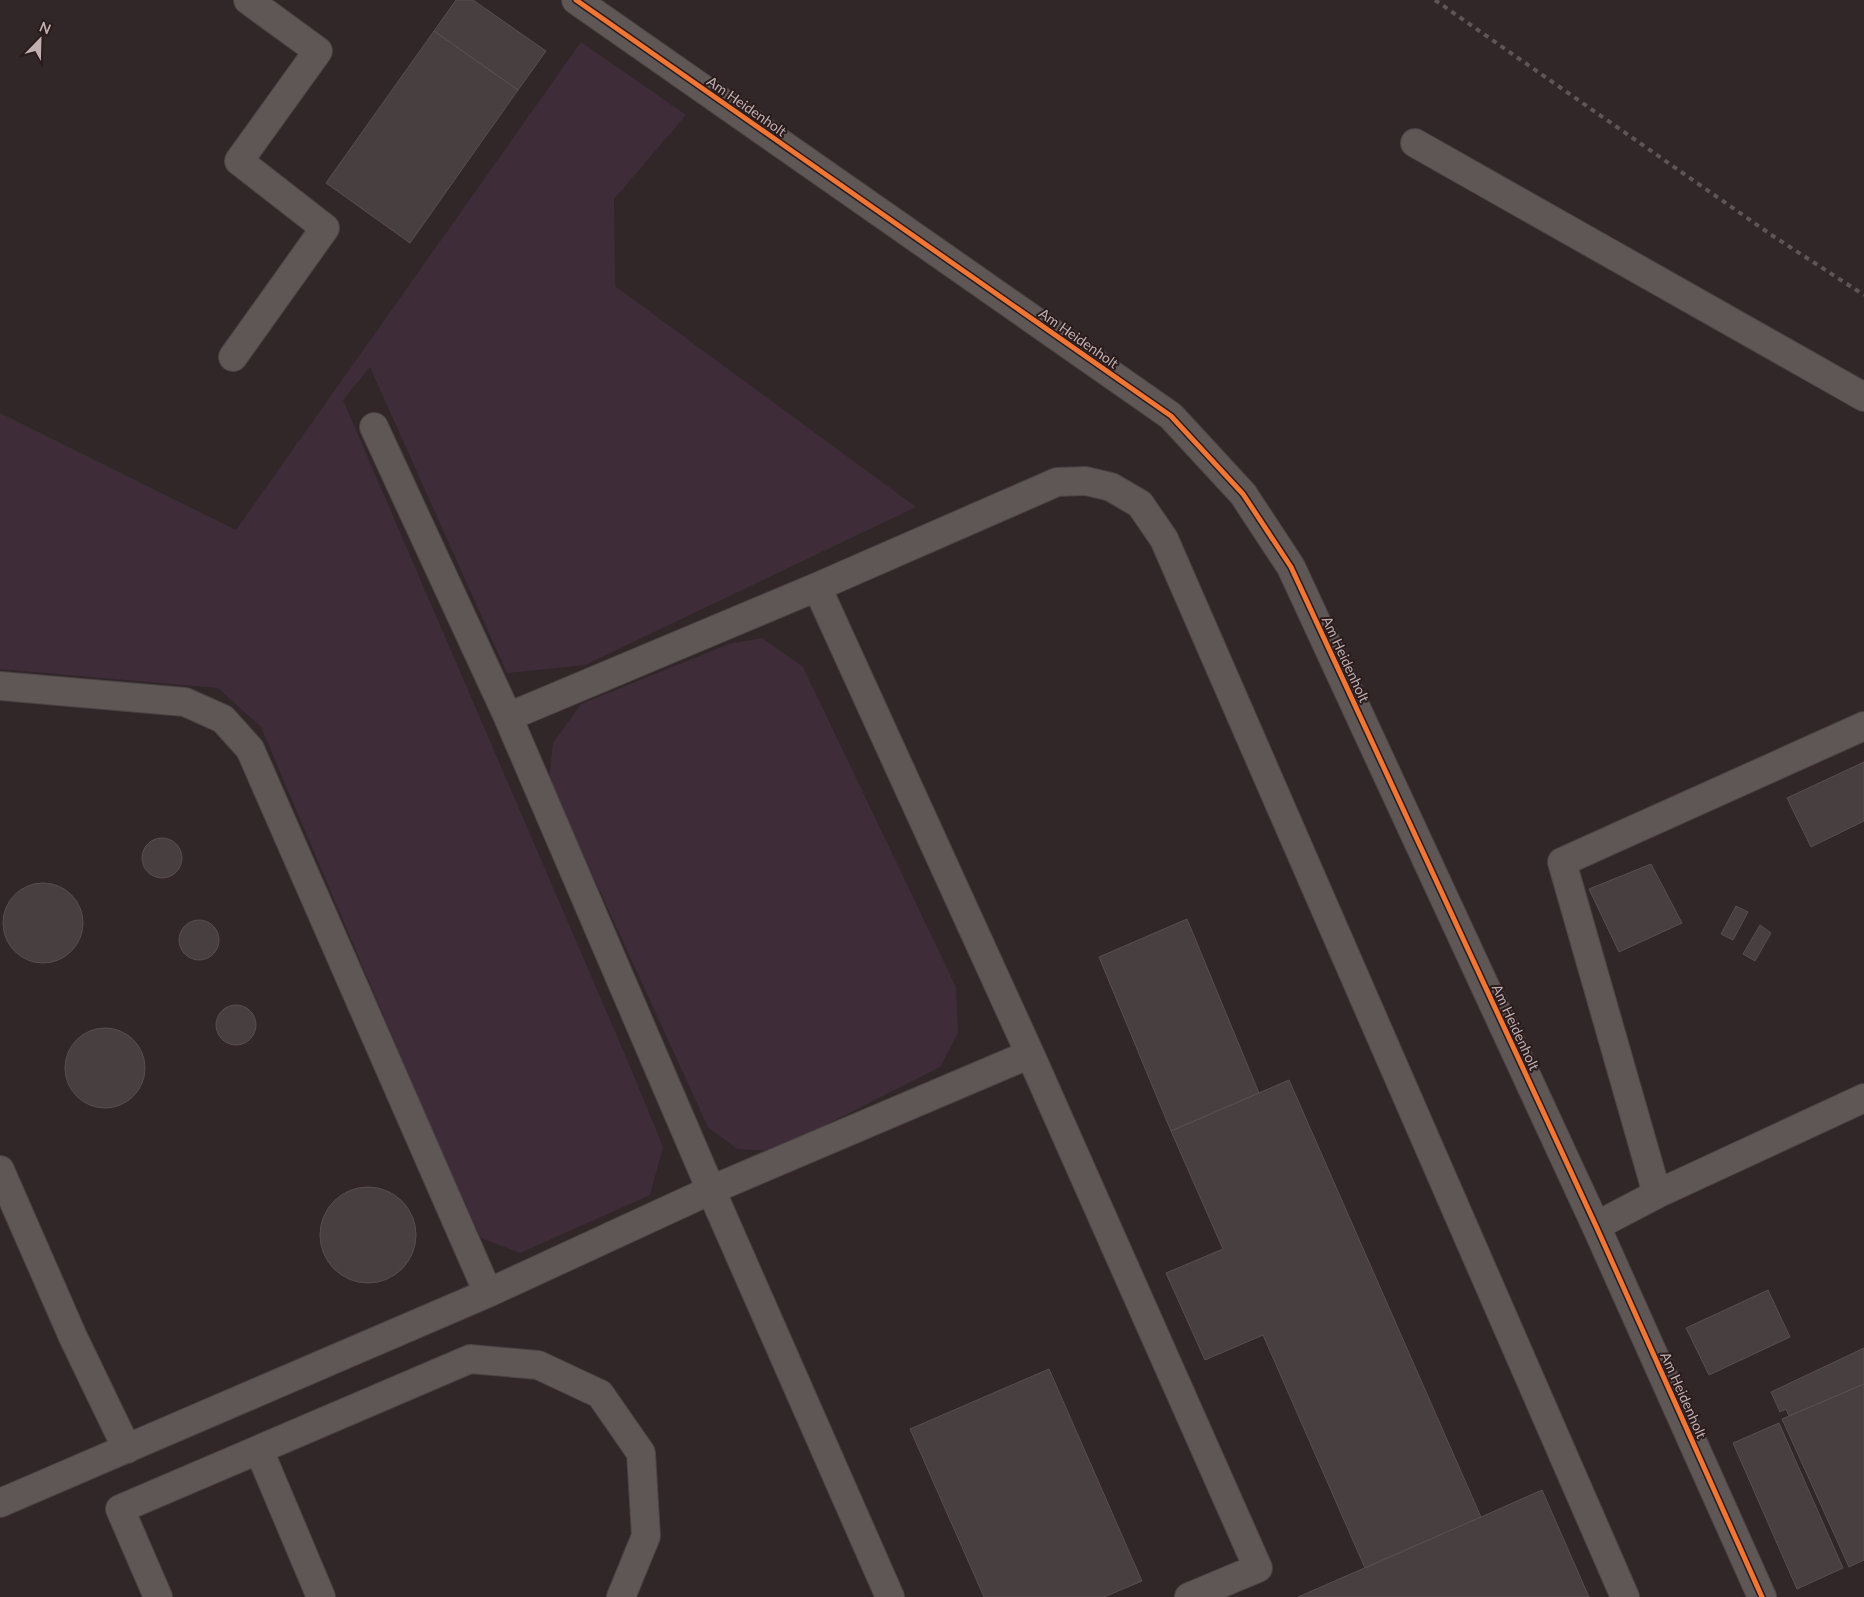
<svg xmlns="http://www.w3.org/2000/svg" width="1864" height="1597" font-family="Lato,sans-serif">
	<style>
		.green { fill: #3e2d39 }
		.building { fill: #483f40; stroke: #594e4f }
		.lines { fill: none; stroke-linecap: round; stroke-linejoin: round }
		.minor-casing { stroke: #4a4243; stroke-width: 30 }
		.minor { stroke: #5f5656; stroke-width: 28 }
		.rail { stroke: #5d5556; stroke-width: 4; stroke-dasharray: 5 5; stroke-linecap: butt }
		.cycleway-casing { stroke: #2a1b1c; stroke-width: 8 }
		.cycleway { stroke: #f07635; stroke-width: 5 }
		.labels { text-anchor: middle; dominant-baseline: central; stroke-width: 4; stroke-linejoin: round; paint-order: stroke }
		.street-label { font-size: 14px; fill: #c2b0b1; stroke: #2a1b1c }
	</style>
	<rect width="100%" height="100%" fill="#312628"/>
	<path class="green" d="M581 42 686 115 614 199 615 286 916 507 585 665 507 673 370 367 343 400 629 1064 663 1147 650 1195 520 1253 481 1238 433 1132 261 727 218 688 0 669V413L236 530Z
		M762 638 803 667 956 987 958 1033 940 1067 774 1151 737 1149 708 1127 549 780 553 743 581 704 729 644Z"/>
	<path class="building" d="M456 0H473L546 51 518 90 434 31Z
		M434 31 518 90 410 243 326 183Z
		M1864 762V821L1811 847 1787 798Z
		M142 858a20 20 0 1 1 40 0a20 20 0 1 1-40 0Z
		M1651 864 1682 923 1619 952 1589 889Z
		M3 923a40 40 0 1 1 80 0a40 40 0 1 1-80 0Z
		M1736 906 1748 912 1733 940 1721 934Z
		M1187 919 1259 1093 1171 1131 1099 957Z
		M179 940a20 20 0 1 1 40 0a20 20 0 1 1-40 0Z
		M1760 925 1771 933 1755 961 1743 954Z
		M216 1025a20 20 0 1 1 40 0a20 20 0 1 1-40 0Z
		M65 1068a40 40 0 1 1 80 0a40 40 0 1 1-80 0Z
		M1289 1080 1481 1517 1365 1568 1263 1335 1205 1360 1166 1273 1223 1249 1171 1131Z
		M320 1235a48 48 0 1 1 96 0a48 48 0 1 1-96 0Z
		M1768 1290 1790 1337 1709 1375 1686 1328Z
		M1864 1348V1384L1789 1416 1786 1409 1780 1412 1771 1392Z
		M1049 1369 1142 1581 1104 1597H984L910 1429Z
		M1864 1384V1560L1849 1567 1782 1419Z
		M1779 1423 1843 1568 1797 1589 1733 1443Z
		M1542 1490 1589 1597H1298L1481 1517Z"/>
	<g class="lines">
		<g class="minor-casing">
			<path id="minor" d="M576 0 1171 416 1243 494 1291 567 1596 1226 1762 1597
				M1415 143 1864 397
				M233 357 325 228 239 161 318 51 248 0
				M374 427 508 717 711 1190 890 1597
				M817 587 1030 1054 1258 1568 1189 1597
				M0 686 185 702 223 719 250 749 488 1293
				M508 717 817 587 1057 482 1086 481 1111 487 1140 504 1164 539 1625 1597
				M0 1170 73 1337 127 1449
				M1657 1194 1562 862 1864 726
				M1596 1226 1657 1194 1864 1098
				M259 1450 321 1597
				M0 1503 488 1293 711 1190 1030 1054
				M158 1597 120 1509 470 1359 538 1365 600 1394 641 1453 646 1536 621 1597"/>
		</g>
		<use href="#minor" class="minor"/>
		<path class="rail" d="M1435 0 1773 236 1864 295"/>
		<g class="cycleway-casing">
			<path id="cycleway" d="M576 0 1171 416 1243 494 1291 567 1596 1226 1762 1597"/>
		</g>
		<use href="#cycleway" class="cycleway"/>
	</g>
	<g class="labels">
		<g class="street-label">
			<text transform="translate(747 106) rotate(35)">Am Heidenholt</text>
			<text transform="translate(1079 338) rotate(35)">Am Heidenholt</text>
			<text transform="translate(1346 659) rotate(65)">Am Heidenholt</text>
			<text transform="translate(1516 1027) rotate(65)">Am Heidenholt</text>
			<text transform="translate(1684 1395) rotate(66)">Am Heidenholt</text>
		</g>
	</g>
	<g transform="translate(40 40) rotate(23)" stroke="#2a1b1c" stroke-width="4" paint-order="stroke">
	<path d="M0-4L9 19L0 12L-9 19Z" fill="#c2b0b1"/>
	<text y="-8" font-size="14" font-weight="bold" text-anchor="middle" fill="#c2b0b1">N</text>
	</g>
</svg>
